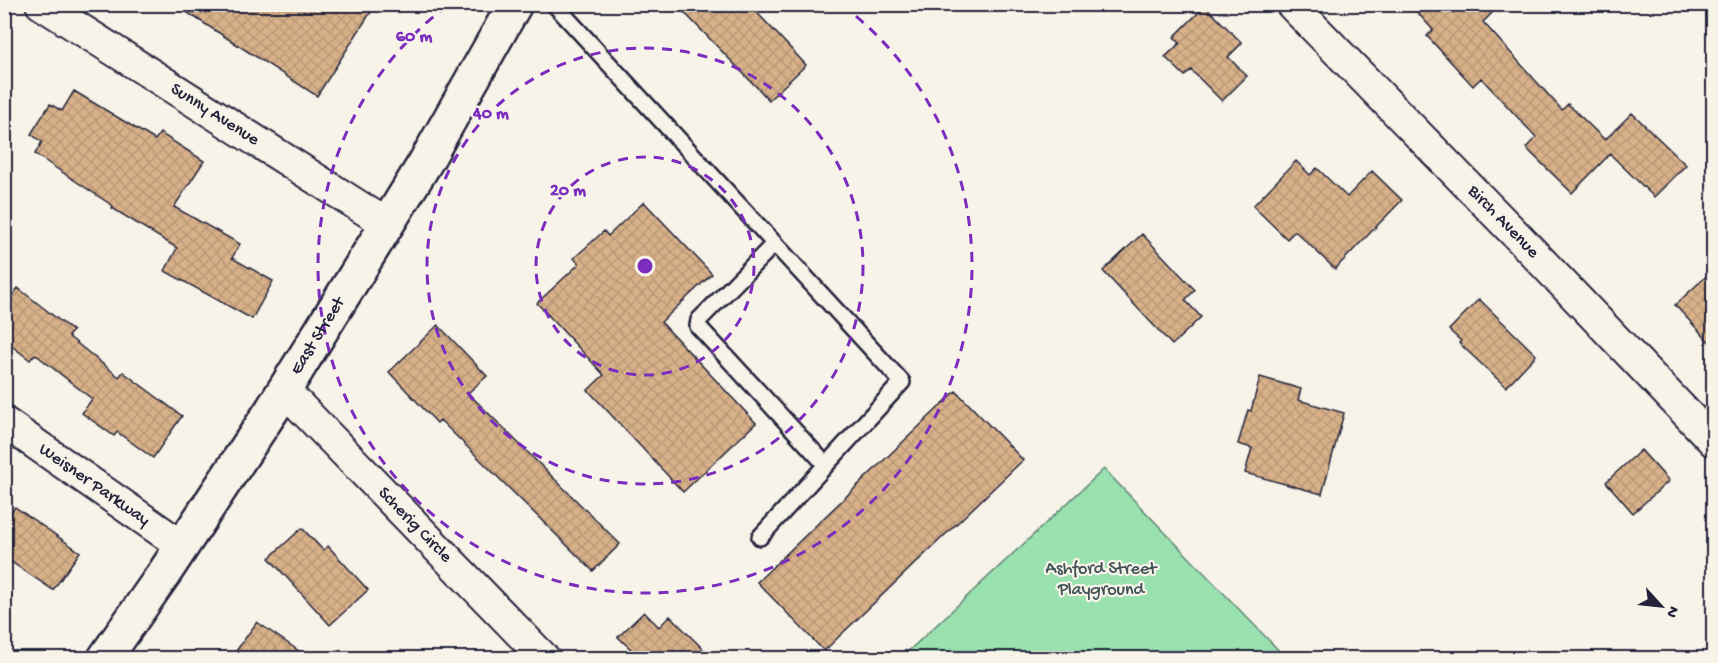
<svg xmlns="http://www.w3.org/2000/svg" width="1718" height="663" font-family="'Gochi Hand',sans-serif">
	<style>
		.park { fill: #99e1ae; stroke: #5e8274; stroke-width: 1.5 }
		.building { fill: url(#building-cross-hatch); stroke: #22223b; stroke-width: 1.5 }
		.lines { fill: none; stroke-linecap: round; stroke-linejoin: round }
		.lane-casing { stroke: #22223b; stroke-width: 20 }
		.street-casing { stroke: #22223b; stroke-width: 34 }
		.secondary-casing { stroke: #22223b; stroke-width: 38 }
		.lane { stroke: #f7f3e8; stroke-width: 15 }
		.street { stroke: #f7f3e8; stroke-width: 30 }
		.secondary { stroke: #f7f3e8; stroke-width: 33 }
		.ring { fill: none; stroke: #7b2cbf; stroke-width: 3; stroke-dasharray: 10 8 }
		.labels { text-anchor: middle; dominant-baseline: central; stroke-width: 4.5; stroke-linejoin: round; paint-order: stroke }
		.street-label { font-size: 18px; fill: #22223b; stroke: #f7f3e8 }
		.park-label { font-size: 18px; fill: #405258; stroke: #f7f3e8 }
		.centre { fill: #7b2cbf; stroke: #f7f3e8; stroke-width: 3 }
		.ring-label { font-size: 18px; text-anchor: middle; font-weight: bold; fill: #7b2cbf; stroke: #f7f3e8; stroke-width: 4.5; stroke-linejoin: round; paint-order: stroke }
	</style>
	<defs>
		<pattern id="building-cross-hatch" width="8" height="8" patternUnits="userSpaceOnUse" patternTransform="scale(1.5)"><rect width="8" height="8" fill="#d8b189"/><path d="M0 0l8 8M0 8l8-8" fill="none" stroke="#b99877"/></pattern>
	</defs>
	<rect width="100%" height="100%" fill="#f7f3e8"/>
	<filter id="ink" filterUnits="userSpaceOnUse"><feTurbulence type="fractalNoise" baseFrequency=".0167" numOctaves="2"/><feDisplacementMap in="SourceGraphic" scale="12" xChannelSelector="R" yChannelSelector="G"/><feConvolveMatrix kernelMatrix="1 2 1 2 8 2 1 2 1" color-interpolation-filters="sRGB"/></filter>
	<g filter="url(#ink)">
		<path class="park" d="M1104 469 1286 658H901Z"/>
		<path class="building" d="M174 4H376L317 96Z
			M676 4H749L806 65 769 100Z
			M1410 4H1501L1483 22 1562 110 1568 104 1605 140 1632 113 1686 165 1654 197 1610 154 1572 193 1526 148 1536 137 1481 78 1473 86 1427 36 1433 30Z
			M1205 6 1242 43 1228 57 1247 76 1222 101 1191 70 1185 76 1165 57 1180 43 1174 37Z
			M74 91 155 140 160 133 204 161 174 207 240 244 232 258 273 281 252 319 165 271 177 248 112 208 113 206 35 154 42 142 31 134 50 104 62 111Z
			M1296 161 1310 175 1317 168 1347 197 1372 171 1402 200 1335 269 1295 231 1287 239 1253 206Z
			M644 202 712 274 661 322 756 423 683 492 588 390 604 375 537 303 579 264 574 258 604 231 608 236Z
			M1142 234 1195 290 1185 300 1201 317 1172 345 1103 271Z
			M1713 270V346L1675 305Z
			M18 288 73 331 68 336 119 377 123 372 182 416 153 458 117 432 114 436 82 413 92 399 35 354 30 360 4 340V306Z
			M1479 299 1536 355 1506 387 1459 343 1461 341 1449 330Z
			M438 325 487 376 468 393 620 544 593 571 440 420 437 423 389 372Z
			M1260 377 1301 389 1298 400 1344 413 1322 494 1245 473 1252 448 1238 444 1248 410 1251 411Z
			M956 391 1023 460 824 651 757 582Z
			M1641 450 1669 481 1633 513 1606 482Z
			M15 507 80 552 53 590 4 557V522Z
			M302 528 323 550 328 546 368 590 330 625 269 558Z
			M644 612 659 627 670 616 712 658H628L634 652 618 637Z
			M257 622 309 658H231Z"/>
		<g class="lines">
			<g class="lane-casing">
				<path id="lane" d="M554 4 902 382 760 537
					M774 244 699 320 698 326 826 465"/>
			</g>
			<g class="street-casing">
				<g id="street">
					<path id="s1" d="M41 4 387 224"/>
					<path id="s2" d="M1291 4 1524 243 1714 442"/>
					<path id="s3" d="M284 390 544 658"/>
					<path id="s4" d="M4 422 182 546"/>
				</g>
			</g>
			<g class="secondary-casing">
				<g id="secondary">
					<path id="s5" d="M105 658 165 572 272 410 425 163 515 4"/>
				</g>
			</g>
			<use href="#lane" class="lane"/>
			<use href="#street" class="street"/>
			<use href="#secondary" class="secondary"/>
		</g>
	</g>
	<g class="ring">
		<circle cx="645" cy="266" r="109"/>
		<circle cx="645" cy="266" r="218"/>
		<path d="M842 5A327 327 0 1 1 448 5"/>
	</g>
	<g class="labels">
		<g class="street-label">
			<text stroke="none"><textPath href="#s1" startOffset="206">Sunny Avenue</textPath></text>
			<text stroke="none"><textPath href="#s2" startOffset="304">Birch Avenue</textPath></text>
			<text stroke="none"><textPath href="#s5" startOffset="386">East Street</textPath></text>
			<text stroke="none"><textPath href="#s4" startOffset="110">Weisner Parkway</textPath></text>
			<text stroke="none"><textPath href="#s3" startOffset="188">Scherig Circle</textPath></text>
		</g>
		<g class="park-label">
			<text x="1101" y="569">Ashford Street<tspan x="1101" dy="21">Playground</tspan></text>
		</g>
	</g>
	<circle cx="645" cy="266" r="9" class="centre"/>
	<g class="ring-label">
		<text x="414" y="41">60 m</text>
		<text x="491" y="118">40 m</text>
		<text x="568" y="195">20 m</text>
	</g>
	<rect width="1718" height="663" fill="none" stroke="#f7f3e8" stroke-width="24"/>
	<rect x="12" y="12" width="1694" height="639" fill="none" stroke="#22223b" stroke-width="2" filter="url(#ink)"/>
	<g transform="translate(1661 606) rotate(117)" stroke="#f7f3e8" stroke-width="4.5" paint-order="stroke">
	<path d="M0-4.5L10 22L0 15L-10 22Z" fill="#22223b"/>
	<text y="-9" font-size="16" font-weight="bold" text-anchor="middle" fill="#22223b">N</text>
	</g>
</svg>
